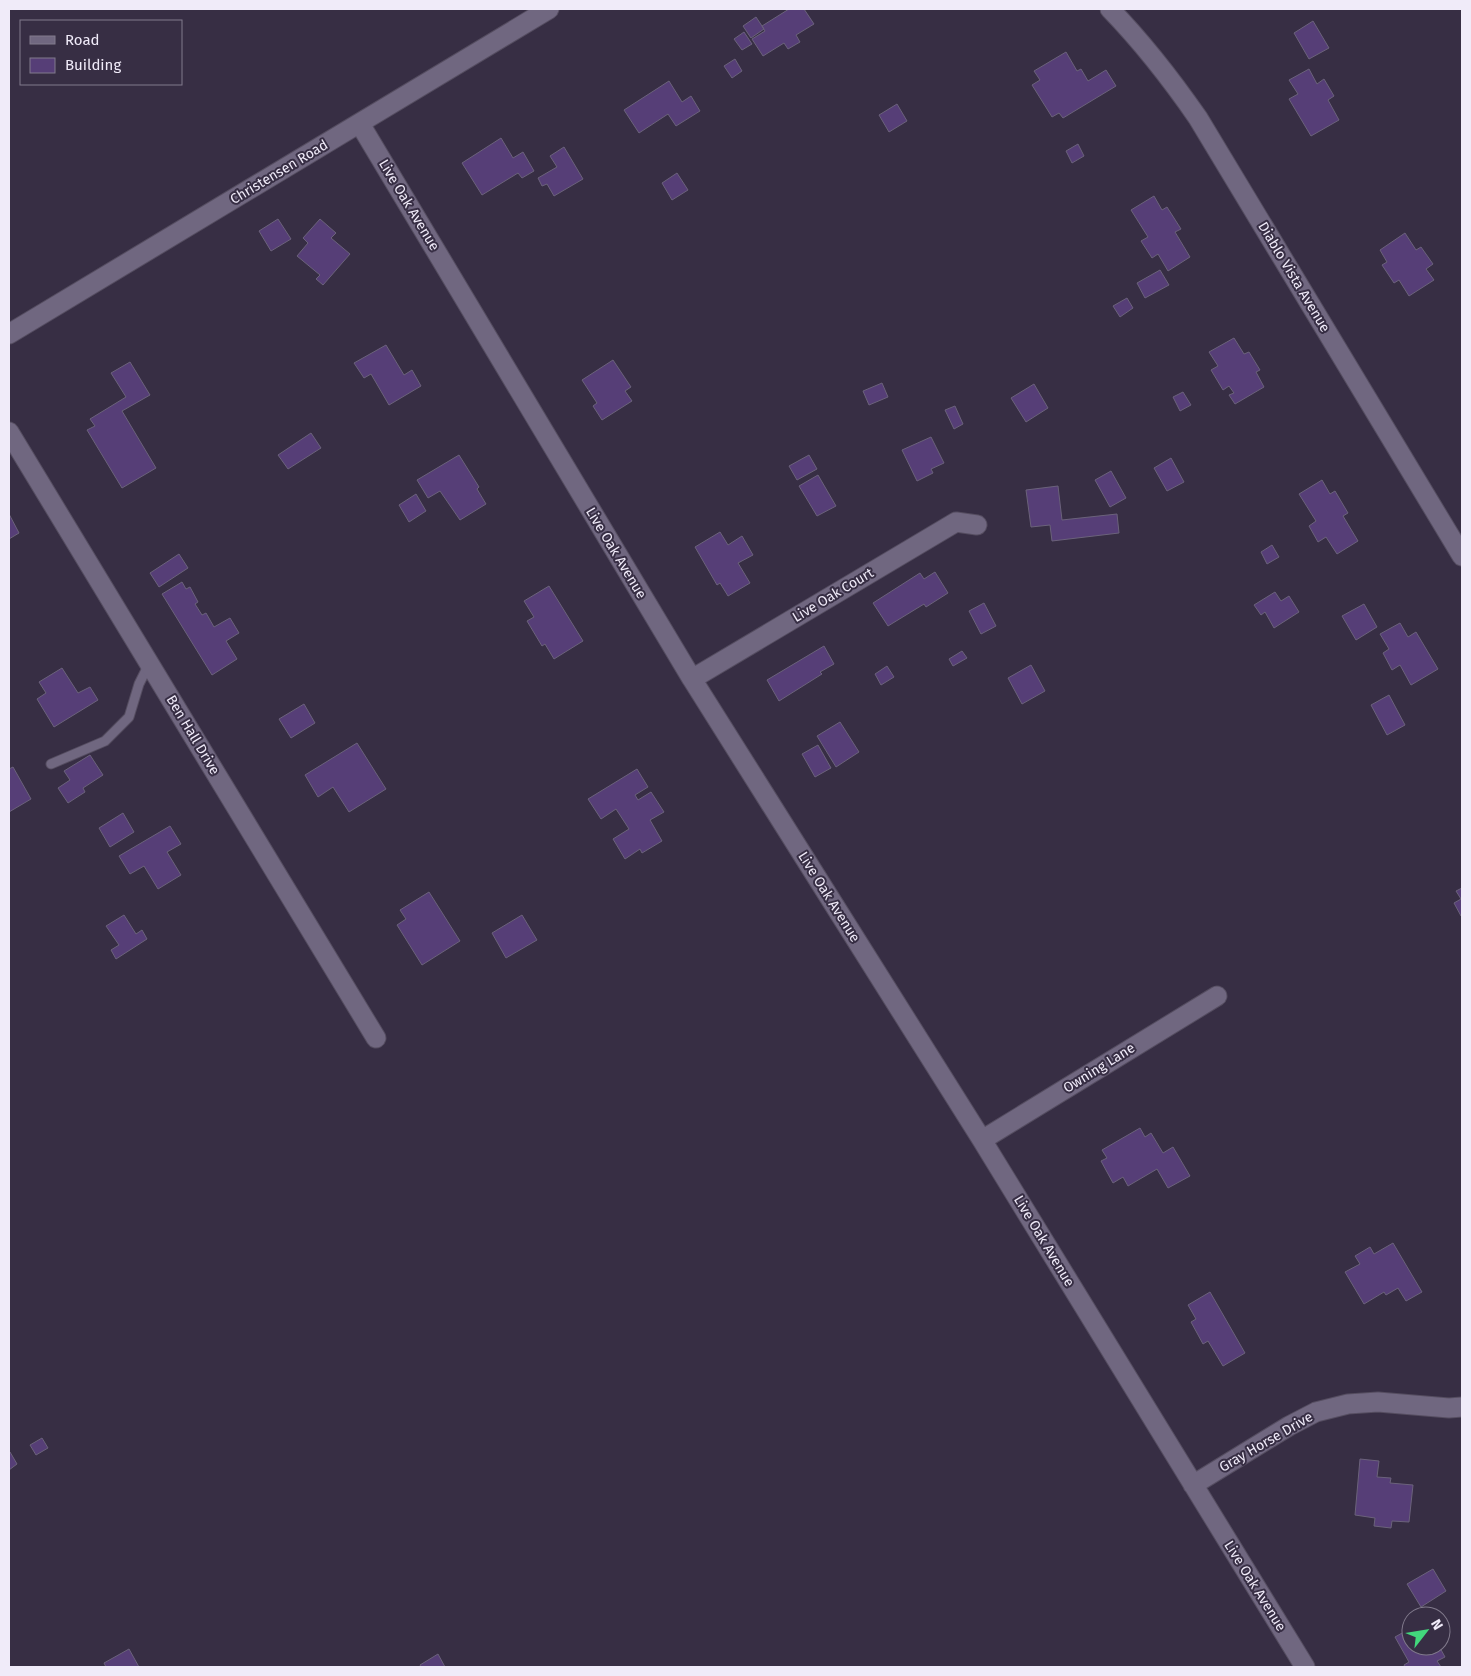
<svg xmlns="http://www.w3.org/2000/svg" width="1471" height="1676" font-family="'Fira Sans',sans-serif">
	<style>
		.building { fill: #563e77; stroke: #6b627b }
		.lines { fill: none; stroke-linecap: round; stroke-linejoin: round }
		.service-casing { stroke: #554d60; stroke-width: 11 }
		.minor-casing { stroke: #554d60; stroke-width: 21 }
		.service { stroke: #706780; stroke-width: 9 }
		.minor { stroke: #706780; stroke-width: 19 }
		.labels { text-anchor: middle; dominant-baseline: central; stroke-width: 4; stroke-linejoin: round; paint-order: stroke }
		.street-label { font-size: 14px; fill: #f0ebf9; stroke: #372e44 }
	</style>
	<rect width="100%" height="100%" fill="#372e44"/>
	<path class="building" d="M789 9H804L814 24 796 35 800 42 788 49 784 43 763 56 752 39 765 31 762 26Z
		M756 17 764 29 751 38 743 26Z
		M1313 21 1329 48 1309 59 1294 33Z
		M744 32 752 44 742 50 734 39Z
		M1066 52 1077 71 1081 69 1088 81 1106 70 1116 86 1063 118 1059 113 1052 117 1032 85 1040 80 1034 71Z
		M735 59 742 71 732 78 724 66Z
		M1309 69 1317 84 1324 79 1334 96 1328 100 1339 120 1311 136 1289 99 1298 94 1289 80Z
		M669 81 682 102 691 96 700 111 676 126 668 114 639 133 624 110Z
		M897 104 907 121 889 132 879 115Z
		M501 138 513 158 523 152 534 171 522 178 518 173 482 195 462 163Z
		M1078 144 1084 156 1072 163 1066 151Z
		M564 147 583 179 554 196 547 184 542 186 538 178 557 167 550 156Z
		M677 173 688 190 672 200 662 183Z
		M1154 196 1162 210 1167 207 1181 229 1175 232 1190 257 1168 271 1158 254 1152 258 1141 241 1148 237 1131 210Z
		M278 219 291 239 271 251 259 231Z
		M320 219 336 233 331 238 350 254 323 285 316 279 320 275 297 256 308 243 303 238Z
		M1405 233 1416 250 1421 247 1433 264 1426 269 1434 280 1409 296 1399 280 1394 283 1382 265 1387 262 1380 250Z
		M1160 270 1169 285 1145 298 1137 283Z
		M1127 298 1133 308 1120 317 1113 306Z
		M1234 338 1244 354 1249 352 1260 370 1256 372 1264 387 1235 404 1229 395 1234 393 1229 386 1223 390 1211 370 1218 366 1209 352Z
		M386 345 404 375 412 370 421 386 389 405 371 374 364 378 354 363Z
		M613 360 631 387 625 391 632 401 602 420 593 406 597 403 582 380Z
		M130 362 150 395 122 411 156 468 122 488 87 430 95 426 90 419 126 397 111 373Z
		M882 383 888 397 869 405 863 391Z
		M1034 384 1048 408 1026 422 1011 398Z
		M1183 392 1191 405 1180 411 1173 397Z
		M955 406 963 424 954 429 945 410Z
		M311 433 321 448 288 469 278 455Z
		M931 437 944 463 931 469 933 473 917 481 902 450Z
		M459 455 479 487 477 489 486 504 460 520 440 491 428 498 417 480Z
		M809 455 817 469 797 480 789 466Z
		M1171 458 1184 482 1167 491 1154 468Z
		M1111 471 1126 498 1110 507 1095 480Z
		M818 475 836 506 817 516 799 486Z
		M1322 480 1330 494 1335 491 1348 513 1343 516 1358 541 1337 554 1326 537 1318 542 1309 526 1316 521 1299 494Z
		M1058 486 1062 520 1117 514 1119 533 1052 541 1050 525 1031 527 1026 490Z
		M416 494 426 511 409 522 399 505Z
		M9 514 19 533 9 539Z
		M720 532 728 545 742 536 753 555 738 563 750 583 728 596 720 583 717 585 695 547Z
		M1272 545 1279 557 1267 564 1261 552Z
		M179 554 188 568 159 587 150 573Z
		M935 572 948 593 926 607 924 604 888 626 873 603 920 573 924 579Z
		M182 582 186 589 190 587 198 602 195 604 202 615 206 613 214 627 230 618 239 633 226 641 237 659 212 675 162 594Z
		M549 586 583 641 554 659 545 644 542 646 527 621 534 617 524 601Z
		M1275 592 1281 601 1289 596 1299 612 1274 628 1265 612 1261 615 1254 605Z
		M984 603 996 626 981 634 969 611Z
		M1364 604 1377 627 1356 640 1342 616Z
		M1400 623 1408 637 1416 632 1438 669 1411 685 1400 665 1392 670 1383 653 1389 649 1380 634Z
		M824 646 834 664 820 672 822 674 779 701 767 680Z
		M962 651 967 658 953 666 949 659Z
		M1031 665 1045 691 1022 704 1008 678Z
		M887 666 894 677 881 685 875 674Z
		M62 668 78 693 90 687 98 700 54 727 37 699 46 693 39 682Z
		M1389 695 1405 725 1387 735 1371 705Z
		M304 704 315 723 291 738 279 719Z
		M840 722 859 752 836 767 817 736Z
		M357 743 386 789 349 812 333 787 318 797 305 775Z
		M818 745 831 768 815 777 802 754Z
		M90 755 103 775 83 788 85 792 68 803 58 788 70 780 64 771Z
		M13 767 31 799 9 812V769Z
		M637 769 648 787 635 795 638 800 651 792 664 812 650 820 662 841 642 853 640 849 625 859 613 839 629 829 616 809 601 819 588 799Z
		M123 813 134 832 110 847 99 828Z
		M170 826 181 844 167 852 181 875 158 889 144 866 130 874 119 856Z
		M1462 888V915L1461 916 1454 903 1461 899 1456 891Z
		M429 892 460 941 422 965 397 925 406 919 400 910Z
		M124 915 136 934 142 930 147 939 116 959 111 950 119 945 106 926Z
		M522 915 537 940 506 958 492 933Z
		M1140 1128 1145 1137 1151 1133 1163 1153 1173 1147 1190 1176 1168 1188 1157 1169 1128 1186 1123 1177 1113 1183 1101 1161 1107 1158 1102 1150Z
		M1393 1243 1422 1292 1406 1301 1398 1288 1386 1295 1384 1292 1364 1304 1345 1272 1360 1264 1355 1256 1370 1247 1374 1254Z
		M1210 1292 1245 1353 1223 1366 1208 1341 1203 1344 1191 1322 1196 1319 1188 1305Z
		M42 1438 48 1448 36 1455 30 1445Z
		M10 1452 17 1464 9 1470V1453Z
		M1360 1459 1379 1461 1377 1477 1391 1478 1390 1483 1413 1485 1409 1522 1392 1521 1391 1528 1374 1526 1375 1518 1355 1515Z
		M1433 1569 1446 1591 1421 1607 1407 1584Z
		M1411 1628V1646H1439L1445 1657 1437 1661 1441 1667H1405L1404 1665 1409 1662 1395 1637Z
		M129 1649 139 1667H106L104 1663Z
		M438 1654 445 1667H421L420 1665Z"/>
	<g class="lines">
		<g class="service-casing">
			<path id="service" d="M51 764 105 741 129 717 139 684 149 664"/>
		</g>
		<g class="minor-casing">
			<path id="minor" d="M1110 9C1143 43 1171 79 1198 118L1462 556
				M360 124 692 679 982 1140 1305 1667
				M9 334 549 9
				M9 432 376 1038
				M692 679 956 522 977 525
				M982 1140 1217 996
				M1193 1485 1289 1426 1316 1412 1348 1404 1378 1402 1449 1408 1462 1407"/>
		</g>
		<use href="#service" class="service"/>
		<use href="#minor" class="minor"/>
	</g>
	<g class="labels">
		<g class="street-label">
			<text transform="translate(279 172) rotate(-31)">Christensen Road</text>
			<text transform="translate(409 205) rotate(59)">Live Oak Avenue</text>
			<text transform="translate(1294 277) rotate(59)">Diablo Vista Avenue</text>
			<text transform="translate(616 553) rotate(59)">Live Oak Avenue</text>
			<text transform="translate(833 595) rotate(-31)">Live Oak Court</text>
			<text transform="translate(193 735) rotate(59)">Ben Hall Drive</text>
			<text transform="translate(829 897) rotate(58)">Live Oak Avenue</text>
			<text transform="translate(1099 1068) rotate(-32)">Owning Lane</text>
			<text transform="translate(1044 1241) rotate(59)">Live Oak Avenue</text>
			<text transform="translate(1266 1442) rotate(-30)">Gray Horse Drive</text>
			<text transform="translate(1255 1586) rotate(58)">Live Oak Avenue</text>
		</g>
	</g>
	<rect width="1471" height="1676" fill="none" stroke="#f0ebf9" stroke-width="20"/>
	<rect x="20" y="20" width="162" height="65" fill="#372e44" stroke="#817a8c"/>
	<rect x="30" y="36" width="25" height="8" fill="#706780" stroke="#817a8c"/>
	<text x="65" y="45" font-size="15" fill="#f0ebf9">Road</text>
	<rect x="30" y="58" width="25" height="15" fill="#563e77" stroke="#817a8c"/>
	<text x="65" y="70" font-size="15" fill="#f0ebf9">Building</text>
	<g transform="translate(1426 1631) rotate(59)"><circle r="24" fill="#372e44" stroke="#817a8c"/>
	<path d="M0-4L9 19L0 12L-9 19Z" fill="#42d77c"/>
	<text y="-8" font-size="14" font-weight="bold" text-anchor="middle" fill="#f0ebf9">N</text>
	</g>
</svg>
